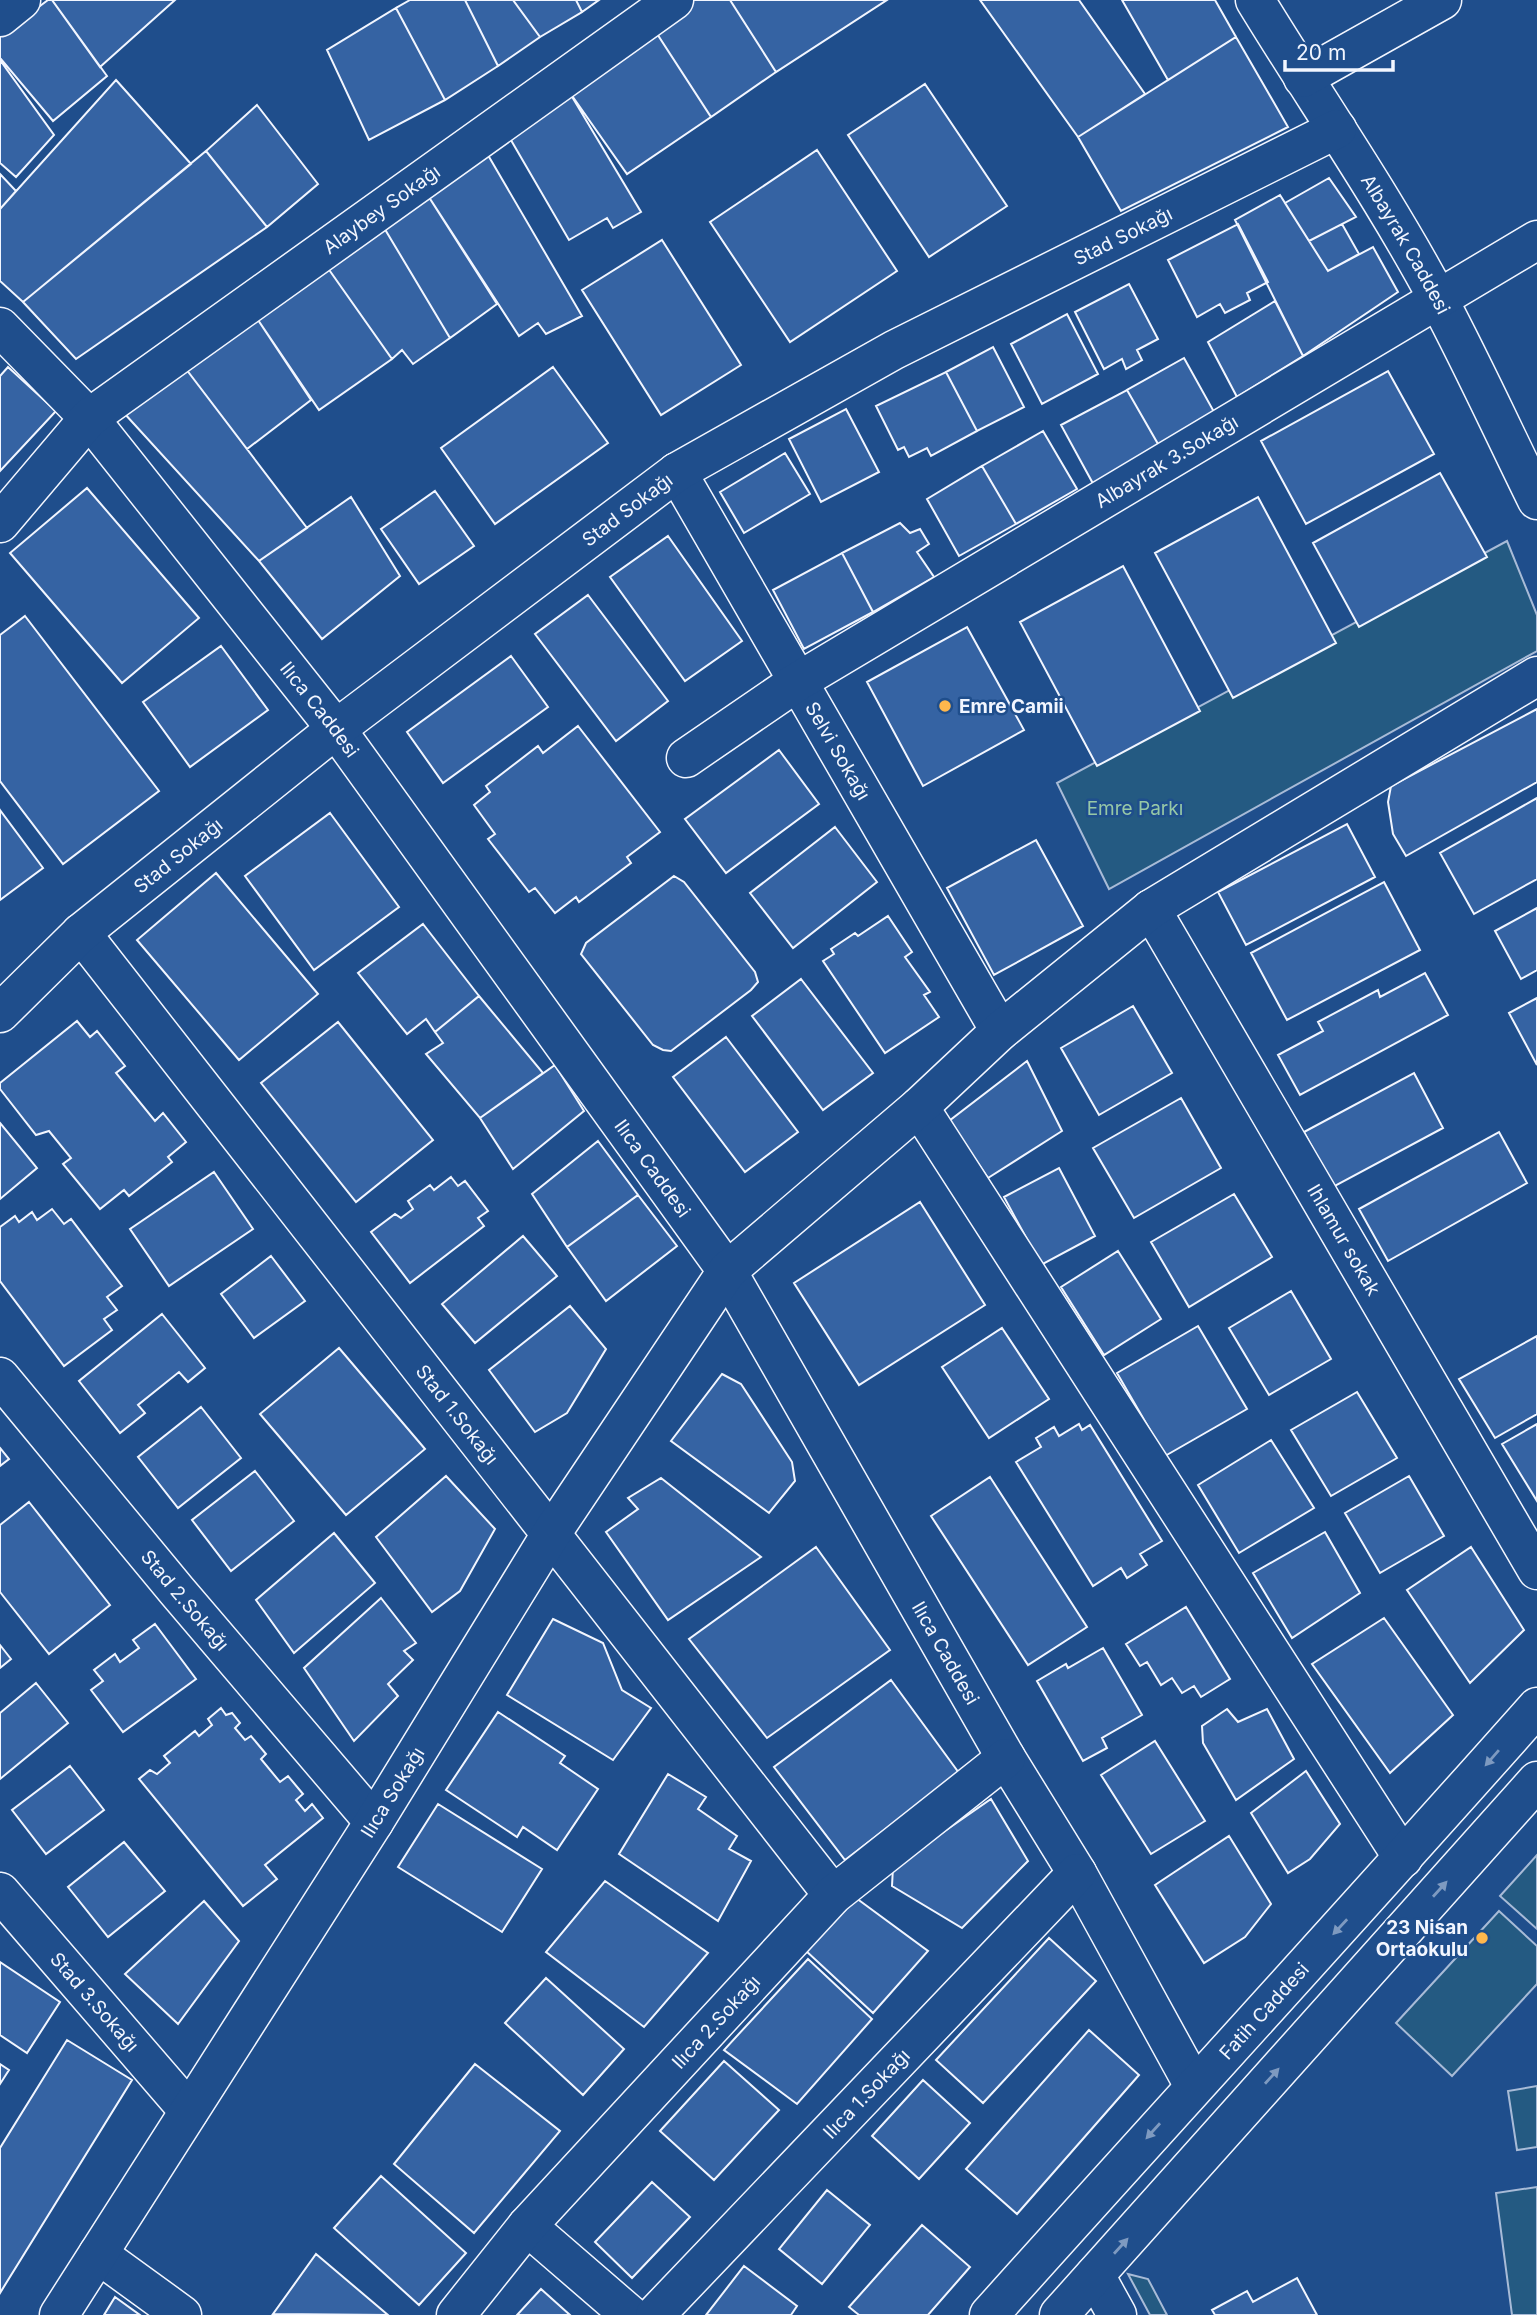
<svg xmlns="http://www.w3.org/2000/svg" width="1537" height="2315" font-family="Inter,sans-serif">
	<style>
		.green { fill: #245a82; stroke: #a8bbd7; stroke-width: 2 }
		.building { fill: #3563a3; stroke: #f2f6ff; stroke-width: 2 }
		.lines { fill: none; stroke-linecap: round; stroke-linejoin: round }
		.minor-casing { stroke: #f2f6ff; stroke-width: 41 }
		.major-casing { stroke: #f2f6ff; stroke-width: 41 }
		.minor { stroke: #1f4e8c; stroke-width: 38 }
		.major { stroke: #1f4e8c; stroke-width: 38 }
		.oneway { fill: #7e9ac0 }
		.poi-dot { fill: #ffb74d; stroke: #1f4e8c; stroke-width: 2.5 }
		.labels { text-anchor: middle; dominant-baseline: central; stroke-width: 5; stroke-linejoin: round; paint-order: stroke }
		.street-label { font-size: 19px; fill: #f2f6ff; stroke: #1f4e8c }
		.poi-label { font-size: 19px; font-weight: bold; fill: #f2f6ff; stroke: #1f4e8c; text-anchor: start }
		.park-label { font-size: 19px; fill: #97c8a6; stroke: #1f4e8c }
	</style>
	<rect width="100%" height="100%" fill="#1f4e8c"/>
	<path class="green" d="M1507 541 1537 615V651L1109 889 1057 783Z
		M1537 1855V1929L1500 1896Z
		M1499 1911 1537 1946V1984L1452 2076 1396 2023Z
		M1537 2086V2147L1517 2150 1508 2091Z
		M1537 2187V2315H1512L1496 2193Z
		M1128 2274 1148 2279 1167 2315H1150Z"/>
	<path class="building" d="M48 0H52L107 76 53 121 0 58V36Z
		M52 0H175L100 67Z
		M410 0H465L498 66 445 100 396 8Z
		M465 0H513L540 37 498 66Z
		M513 0H576L582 12 540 37Z
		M576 0H599L582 12Z
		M689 0H730L776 72 711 117 652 26Z
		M730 0H887L776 72Z
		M980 0H1079L1145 94 1078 137Z
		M1122 0H1215L1236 37 1168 80Z
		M396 8 445 100 369 140 327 50Z
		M652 26 711 117 627 174 568 90Z
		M1236 37 1288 127 1121 211 1078 137Z
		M0 60 54 135 16 177 0 163Z
		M116 80 191 164 23 302 0 281V209Z
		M925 84 1007 206 929 257 848 135Z
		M568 90 641 212 613 228 607 218 569 240 504 128Z
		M257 105 318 184 267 227 206 151Z
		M485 150 582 316 546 334 538 323 519 336 425 191Z
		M817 150 897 271 790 342 710 222Z
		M206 151 267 227 76 359 23 302Z
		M0 174 16 191 0 209Z
		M1329 178 1356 217 1309 241 1285 203Z
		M425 191 497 304 450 338 380 221Z
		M1280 195 1328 271 1373 247 1398 292 1303 356 1235 220Z
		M380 221 450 338 413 364 402 350 392 359 325 264Z
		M1238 224 1268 282 1247 293 1250 300 1225 313 1220 304 1197 317 1168 260Z
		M1342 224 1359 254 1328 271 1309 241Z
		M662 240 741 365 661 415 582 290Z
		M325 264 392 359 319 410 254 314Z
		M1129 284 1158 339 1137 350 1142 360 1126 369 1122 359 1104 369 1075 312Z
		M1275 301 1303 356 1237 397 1208 342Z
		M254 314 311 400 247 449 183 365Z
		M1067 314 1098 374 1042 404 1011 344Z
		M993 347 1024 407 977 431 946 372Z
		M1184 358 1218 419 1162 451 1127 390Z
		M183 365 307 528 259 561 124 413Z
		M8 367 56 411 0 471V376Z
		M553 367 608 443 495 524 441 448Z
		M1388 371 1434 454 1306 524 1261 441Z
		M946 372 977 431 931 456 927 448 909 457 904 447 898 450 876 406Z
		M1127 390 1162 451 1096 489 1061 425Z
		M846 409 879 472 821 502 789 439Z
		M1043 431 1077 489 1016 524 982 466Z
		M785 453 810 494 744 533 720 492Z
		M982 466 1016 524 959 556 927 499Z
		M1440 473 1487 557 1359 627 1313 543Z
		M87 488 199 618 122 683 10 553Z
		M435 491 474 546 419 584 381 529Z
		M351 497 400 576 322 639 259 561Z
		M1258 497 1336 643 1233 698 1155 553Z
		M900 523 910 533 920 529 929 544 917 552 934 577 873 612 842 553Z
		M668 536 742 641 685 681 610 577Z
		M842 553 873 612 804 649 773 590Z
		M1123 566 1200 711 1097 766 1020 622Z
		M588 595 668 701 616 741 535 634Z
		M25 616 159 791 63 864 0 781V635Z
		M967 627 1024 730 923 786 867 682Z
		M221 646 268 710 190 767 143 702Z
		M511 656 548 707 443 783 407 732Z
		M1537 709V782L1406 856 1393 834 1388 802 1391 786Z
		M578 726 660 832 627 857 631 863 579 902 576 897 555 913 535 888 529 892 488 839 495 834 474 805 490 792 486 786 538 746 543 753Z
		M779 750 819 804 726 873 685 819Z
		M1537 798V879L1474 914 1440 853Z
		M0 810 43 868 0 900Z
		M330 813 399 907 314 970 245 876Z
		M1347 824 1375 877 1246 945 1218 892Z
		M835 827 877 882 793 948 750 893Z
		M1036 840 1083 926 994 975 947 888Z
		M216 873 318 994 239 1060 137 940Z
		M674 876 684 882 755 972 758 982 751 990 671 1051 663 1050 653 1045 581 954 586 943Z
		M1384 882 1420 950 1287 1020 1251 953Z
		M1537 908V970L1521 979 1495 931Z
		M888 916 912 952 905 957 930 992 924 995 939 1017 885 1053 823 961 834 954 831 949 855 933 858 936Z
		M423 924 479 996 435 1032 426 1019 407 1034 358 973Z
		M1425 973 1448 1015 1300 1095 1278 1055 1323 1031 1318 1022 1378 990 1380 997Z
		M801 979 873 1073 823 1110 752 1016Z
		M479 996 543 1073 480 1118 426 1054 443 1043 435 1032Z
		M1537 998V1065L1509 1013Z
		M1133 1006 1172 1073 1099 1115 1061 1048Z
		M77 1021 90 1037 97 1031 125 1066 116 1073 155 1121 163 1113 186 1142 168 1157 172 1162 129 1196 124 1190 100 1209 63 1164 71 1158 49 1131 36 1135 0 1089V1083Z
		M338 1022 433 1140 356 1202 261 1083Z
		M726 1037 798 1132 745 1172 673 1077Z
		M1027 1061 1062 1131 988 1178 949 1121Z
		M555 1065 584 1111 513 1169 480 1118Z
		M1414 1073 1443 1128 1333 1187 1304 1132Z
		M1181 1098 1221 1168 1134 1218 1093 1148Z
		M0 1123 37 1168 0 1199Z
		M1499 1132 1527 1183 1388 1261 1359 1209Z
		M598 1141 638 1195 567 1247 532 1194Z
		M1059 1168 1095 1236 1041 1265 1004 1197Z
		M214 1172 253 1229 169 1286 130 1229Z
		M451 1177 458 1186 465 1181 488 1211 478 1218 484 1226 410 1283 371 1232 395 1214 401 1218 413 1209 408 1201 430 1185 434 1190Z
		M1234 1194 1272 1257 1189 1307 1151 1242Z
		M638 1195 677 1246 606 1301 567 1247Z
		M920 1202 985 1305 859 1385 794 1283Z
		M52 1209 64 1224 71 1219 122 1286 107 1297 117 1310 104 1319 112 1330 64 1366 0 1281V1227L15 1216 19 1222 32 1212 37 1220Z
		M523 1236 557 1276 475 1343 442 1304Z
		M1118 1251 1161 1319 1104 1355 1061 1287Z
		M271 1256 305 1301 254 1338 221 1294Z
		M1291 1291 1331 1359 1269 1395 1229 1328Z
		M570 1306 606 1349 567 1413 535 1432 489 1370Z
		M162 1314 205 1368 188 1382 179 1372 138 1405 145 1413 120 1433 79 1381Z
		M1198 1326 1247 1409 1165 1456 1117 1373Z
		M1002 1328 1049 1399 989 1438 942 1367Z
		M1537 1336V1414L1495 1438 1459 1379Z
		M339 1348 425 1449 346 1515 260 1414Z
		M722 1374 741 1384 792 1462 795 1481 769 1513 671 1441Z
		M1357 1392 1397 1458 1331 1496 1291 1430Z
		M201 1407 241 1458 178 1508 138 1457Z
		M1079 1424 1082 1430 1090 1425 1162 1541 1140 1554 1147 1565 1127 1578 1121 1568 1093 1586 1016 1462 1041 1447 1036 1438 1054 1427 1059 1436Z
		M1537 1424V1501L1502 1444Z
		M1271 1440 1314 1508 1239 1553 1198 1485Z
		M0 1448 9 1459 0 1466Z
		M255 1471 294 1521 231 1571 192 1520Z
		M446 1476 495 1529 460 1591 432 1612 376 1537Z
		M1409 1476 1444 1536 1380 1573 1345 1513Z
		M990 1477 1087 1627 1028 1665 931 1516Z
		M661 1478 761 1557 668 1620 606 1532 638 1509 628 1498Z
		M29 1502 110 1605 49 1654 0 1592V1525Z
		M1325 1532 1360 1593 1292 1638 1253 1573Z
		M334 1533 375 1583 294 1653 256 1600Z
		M816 1547 890 1650 767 1738 689 1639Z
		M1471 1547 1524 1630 1470 1683 1407 1590Z
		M381 1598 416 1643 404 1651 413 1660 388 1684 398 1696 354 1741 304 1668Z
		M1186 1607 1230 1679 1201 1697 1194 1686 1182 1693 1172 1678 1161 1685 1147 1662 1140 1666 1126 1644Z
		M1384 1618 1453 1715 1390 1773 1312 1664Z
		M553 1619 603 1643 622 1690 651 1708 613 1760 507 1695Z
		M155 1624 196 1679 123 1732 91 1690 103 1681 94 1670 115 1654 120 1662 139 1648 133 1640Z
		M0 1645 11 1659 0 1668Z
		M1103 1648 1142 1715 1102 1738 1107 1748 1083 1761 1037 1681 1066 1664 1068 1668Z
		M891 1680 959 1773 845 1860 774 1767Z
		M36 1683 68 1723 0 1779V1713Z
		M221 1708 226 1715 232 1713 240 1723 235 1728 245 1740 251 1736 266 1754 261 1759 280 1782 288 1776 303 1794 296 1800 305 1811 312 1804 323 1818 265 1865 277 1879 243 1906 139 1779 150 1770 157 1774 170 1763 164 1756 195 1731 199 1736 212 1725 208 1719Z
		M1227 1709 1238 1722 1267 1709 1294 1759 1236 1800 1203 1743 1202 1726Z
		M498 1712 565 1756 560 1763 598 1789 557 1850 523 1827 517 1837 446 1790Z
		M1155 1741 1205 1821 1151 1854 1101 1775Z
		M70 1766 104 1810 46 1854 12 1810Z
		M1306 1771 1340 1824 1310 1859 1288 1873 1251 1813Z
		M668 1774 706 1797 698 1809 737 1836 729 1849 751 1861 718 1921 619 1854Z
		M991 1799 1028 1861 962 1928 892 1886 893 1867Z
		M438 1804 542 1869 502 1932 398 1867Z
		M1229 1836 1271 1904 1245 1937 1204 1963 1155 1885Z
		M124 1842 165 1891 108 1937 68 1887Z
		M605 1881 708 1953 644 2027 546 1952Z
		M856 1898 928 1951 873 2013 805 1950Z
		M204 1901 239 1941 178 2024 125 1974Z
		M1049 1938 1096 1981 983 2103 936 2060Z
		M808 1959 872 2019 797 2104 724 2050Z
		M0 1962 60 2002 27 2053 0 2035Z
		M546 1978 624 2049 583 2095 505 2023Z
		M1089 2030 1139 2075 1017 2214 966 2169Z
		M67 2040 132 2080 0 2293V2148Z
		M724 2061 779 2110 714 2180 660 2131Z
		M0 2064 9 2070 0 2084Z
		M475 2064 560 2131 474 2233 394 2164Z
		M923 2080 970 2123 919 2179 872 2136Z
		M381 2176 466 2253 419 2305 334 2228Z
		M652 2182 690 2217 632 2278 595 2242Z
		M827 2190 870 2225 822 2284 779 2249Z
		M922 2225 970 2267 928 2315H859L849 2307Z
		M316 2254 388 2315 273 2314Z
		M744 2266 797 2306 791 2315H706Z
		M1297 2278 1317 2315H1215L1212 2310 1247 2291 1253 2302Z
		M541 2289 570 2315H517Z
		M115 2297 140 2315H104Z"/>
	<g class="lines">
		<g class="minor-casing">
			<g id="minor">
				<path id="s1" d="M1255 0C1316 100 1383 196 1438 299 1473 365 1504 433 1537 500"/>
				<path d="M0 17 21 0"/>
				<path d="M1303 78 1442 0"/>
				<path id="s2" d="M0 327 89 418 336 729 727 1271 1006 1758 1077 1873 1194 2086"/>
				<path id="s3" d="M677 472 1000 1031"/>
				<path id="s4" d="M0 523 89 418 674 0"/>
				<path id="s5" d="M686 758 797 682 1537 240"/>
				<path id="s6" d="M1151 909 1537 1570"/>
				<path id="s7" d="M81 933 833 1895"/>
				<path id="s8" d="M0 1013 81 933 336 729 677 472 894 350 1337 129"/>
				<path d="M919 1107 1403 1858"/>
				<path id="s9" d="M0 1377 177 1591 374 1822"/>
				<path id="s10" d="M0 1892 189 2111"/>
				<path d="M527 2226 630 2315"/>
				<path d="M98 2254 182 2315"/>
				<path d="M1095 2275 1117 2315"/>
				<path id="s11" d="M59 2315 374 1822 551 1534 727 1271 919 1107 1000 1031 1151 909 1537 676"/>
				<path id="s12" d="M456 2315 527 2226 833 1895 1006 1758"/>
				<path id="s13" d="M655 2315 1077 1873"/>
			</g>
		</g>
		<g class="major-casing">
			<g id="major">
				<path id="s14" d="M989 2315C1171 2112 1356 1911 1537 1707"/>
				<path d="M1059 2315 1537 1781"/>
			</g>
		</g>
		<use href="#minor" class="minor"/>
		<use href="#major" class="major"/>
	</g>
	<defs><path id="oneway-solid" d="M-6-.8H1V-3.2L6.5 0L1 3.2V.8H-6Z" transform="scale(1.75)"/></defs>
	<g class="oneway">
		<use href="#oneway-solid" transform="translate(1492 1758) rotate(131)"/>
		<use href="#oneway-solid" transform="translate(1440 1889) rotate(-48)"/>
		<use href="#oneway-solid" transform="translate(1340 1927) rotate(133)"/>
		<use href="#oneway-solid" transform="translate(1272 2076) rotate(-48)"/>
		<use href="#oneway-solid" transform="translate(1153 2131) rotate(132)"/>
		<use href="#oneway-solid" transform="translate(1121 2246) rotate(-48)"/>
	</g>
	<g class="poi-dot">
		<circle cx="945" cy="706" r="7"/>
		<circle cx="1482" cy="1938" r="7"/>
	</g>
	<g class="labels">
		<g class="street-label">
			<text stroke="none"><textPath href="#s4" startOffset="497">Alaybey Sokağı</textPath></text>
			<text stroke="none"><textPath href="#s8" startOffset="1372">Stad Sokağı</textPath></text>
			<text stroke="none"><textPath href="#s1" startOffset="287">Albayrak Caddesi</textPath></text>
			<text stroke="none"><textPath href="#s5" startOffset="565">Albayrak 3.Sokağı</textPath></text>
			<text stroke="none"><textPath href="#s8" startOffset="805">Stad Sokağı</textPath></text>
			<text stroke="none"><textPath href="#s2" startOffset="499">Ilıca Caddesi</textPath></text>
			<text stroke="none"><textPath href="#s3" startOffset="322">Selvi Sokağı</textPath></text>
			<text stroke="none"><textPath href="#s8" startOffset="238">Stad Sokağı</textPath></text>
			<text stroke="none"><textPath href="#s2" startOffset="1066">Ilıca Caddesi</textPath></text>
			<text stroke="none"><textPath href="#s6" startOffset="383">Ihlamur sokak</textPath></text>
			<text stroke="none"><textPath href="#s7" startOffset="611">Stad 1.Sokağı</textPath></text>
			<text stroke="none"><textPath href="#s9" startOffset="290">Stad 2.Sokağı</textPath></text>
			<text stroke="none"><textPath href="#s2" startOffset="1633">Ilıca Caddesi</textPath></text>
			<text stroke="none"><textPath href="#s11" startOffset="620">Ilıca Sokağı</textPath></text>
			<text stroke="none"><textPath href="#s10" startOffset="145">Stad 3.Sokağı</textPath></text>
			<text stroke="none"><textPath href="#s14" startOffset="410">Fatih Caddesi</textPath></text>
			<text stroke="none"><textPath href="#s12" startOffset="392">Ilıca 2.Sokağı</textPath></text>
			<text stroke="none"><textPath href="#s13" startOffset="306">Ilıca 1.Sokağı</textPath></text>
		</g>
		<g class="poi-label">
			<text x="959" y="706">Emre Camii</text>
			<text x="1468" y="1927" text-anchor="end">23 Nisan<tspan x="1468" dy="22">Ortaokulu</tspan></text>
		</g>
		<g class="park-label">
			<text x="1135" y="808">Emre Parkı</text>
		</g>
	</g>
	<path d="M1285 60v10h108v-10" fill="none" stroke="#f2f6ff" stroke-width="3.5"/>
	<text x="1296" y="60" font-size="21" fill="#f2f6ff" stroke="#1f4e8c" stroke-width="5" paint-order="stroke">20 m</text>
</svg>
